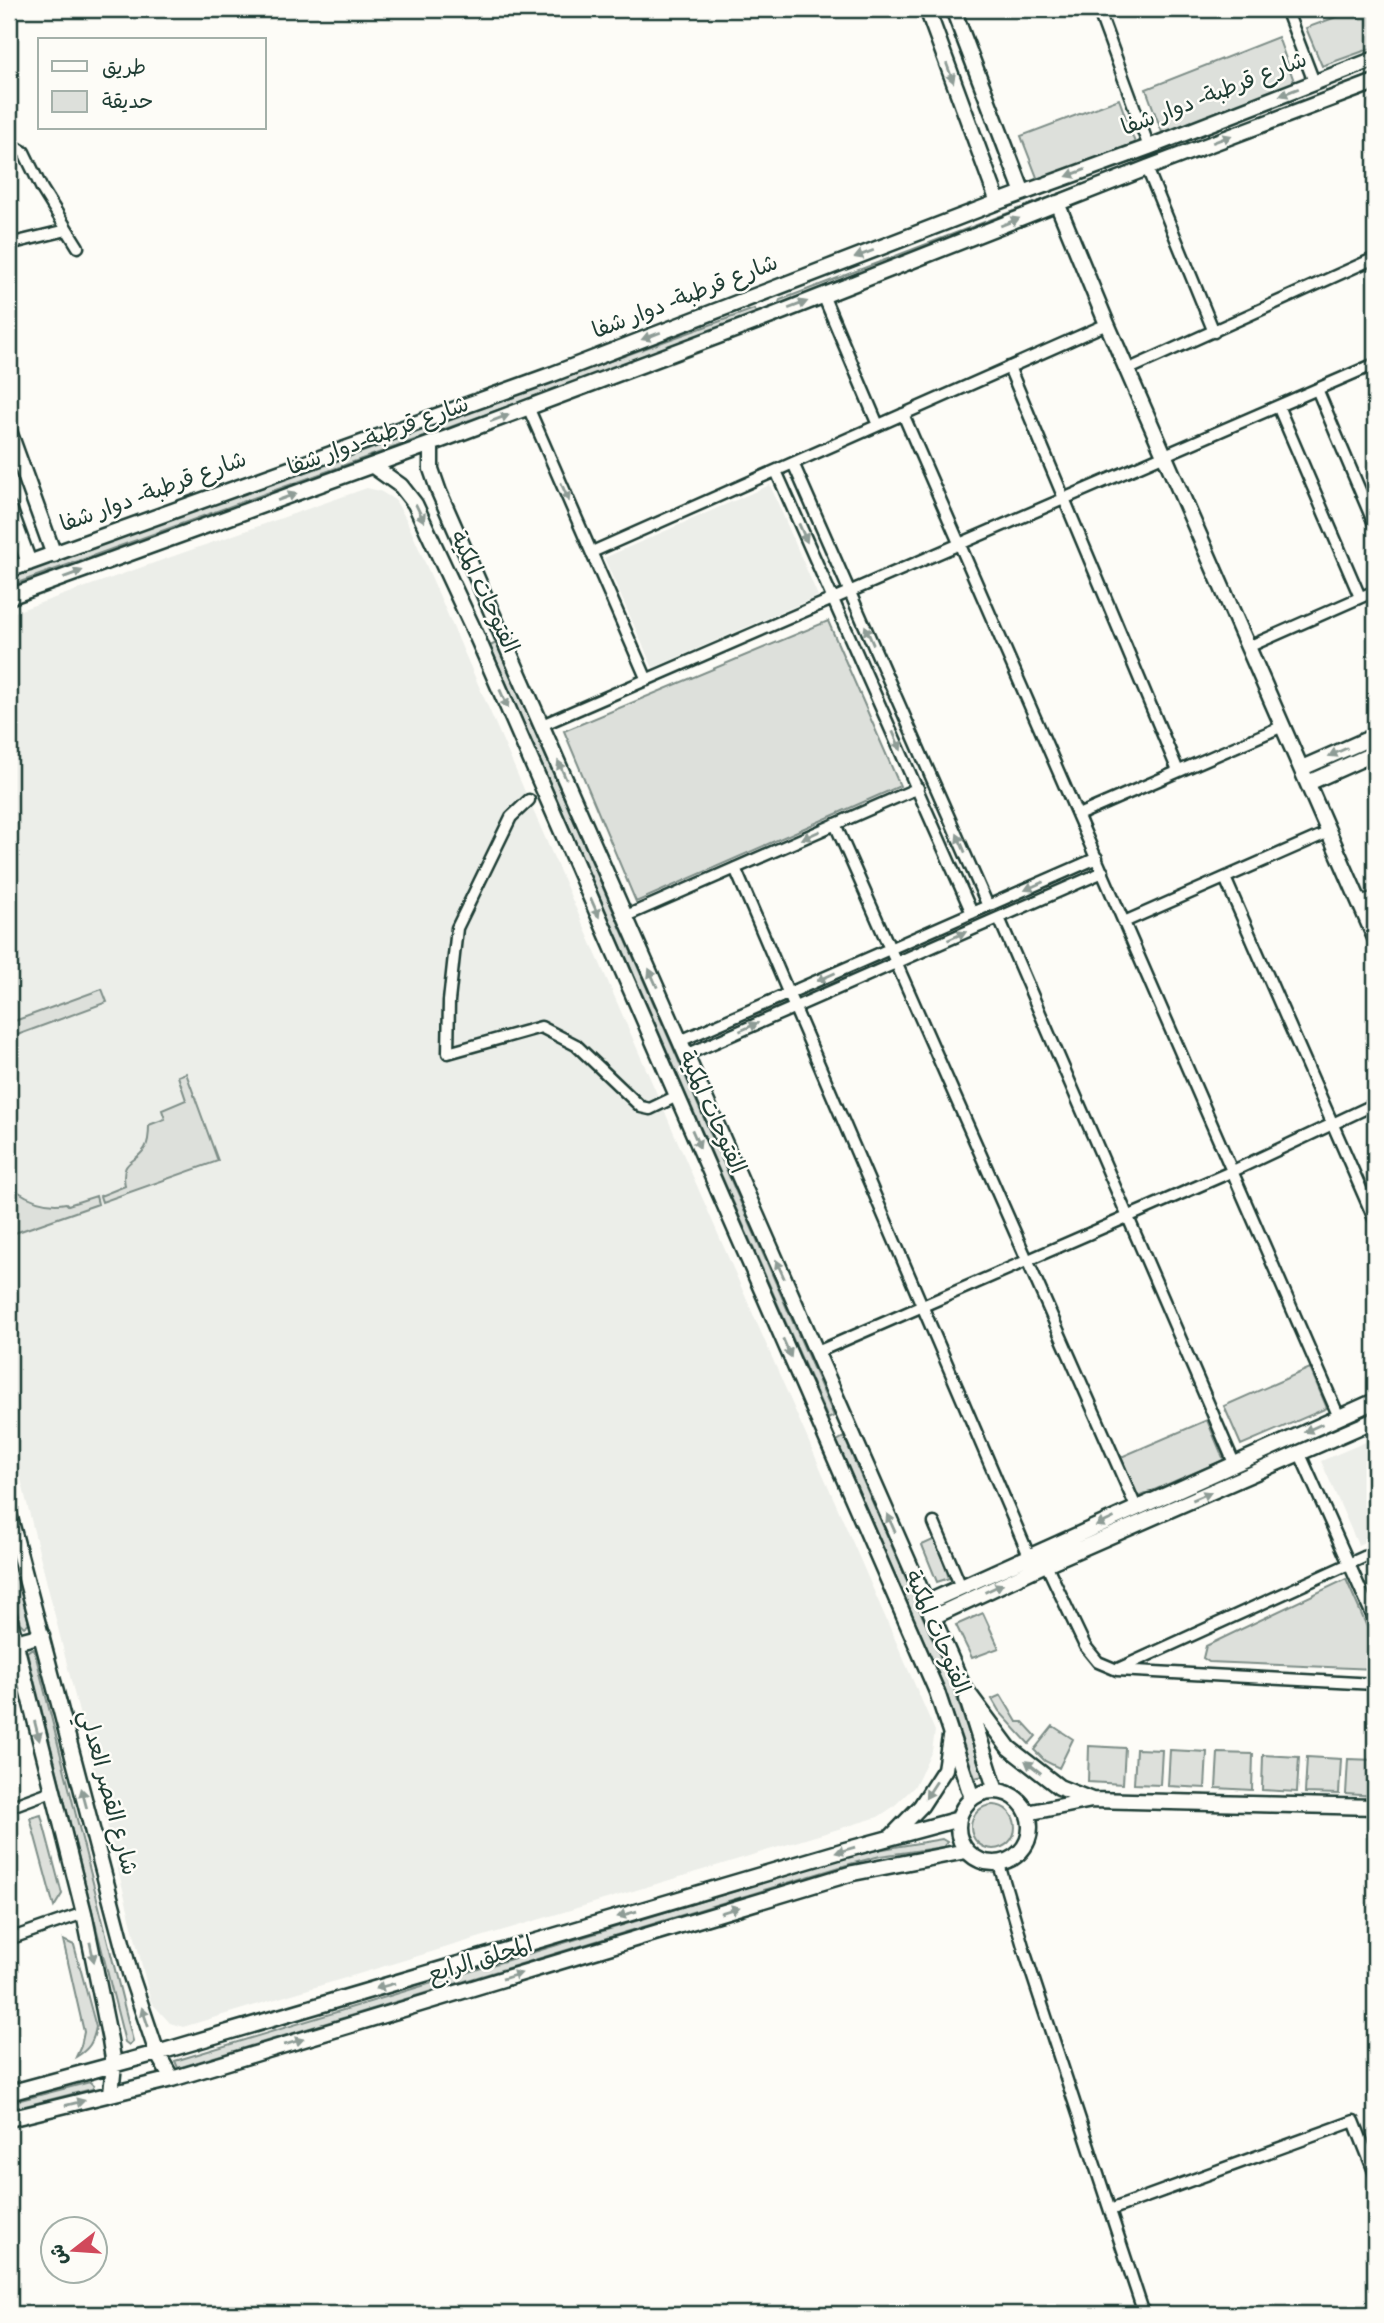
<svg xmlns="http://www.w3.org/2000/svg" width="1384" height="2323" font-family="'Gochi Hand','Playpen Sans Arabic',sans-serif">
	<style>
		.built { fill: #eceee9 }
		.green { fill: #dde0db; stroke: #7e8e88; stroke-width: 2 }
		.lines { fill: none; stroke-linecap: round; stroke-linejoin: round }
		.street-casing { stroke: #1f3d34; stroke-width: 15 }
		.secondary-casing { stroke: #1f3d34; stroke-width: 19 }
		.street { stroke: #fdfcf7; stroke-width: 10 }
		.secondary { stroke: #fdfcf7; stroke-width: 14 }
		.oneway { fill: #8e9c96 }
		.labels { text-anchor: middle; dominant-baseline: central; stroke-width: 5; stroke-linejoin: round; paint-order: stroke }
		.street-label { font-size: 23px; fill: #1f3d34; stroke: #fdfcf7 }
	</style>
	<rect width="100%" height="100%" fill="#fdfcf7"/>
	<filter id="ink" filterUnits="userSpaceOnUse"><feTurbulence type="fractalNoise" baseFrequency=".0143" numOctaves="2"/><feDisplacementMap in="SourceGraphic" scale="14" xChannelSelector="R" yChannelSelector="G"/><feConvolveMatrix kernelMatrix="1 2 1 2 8 2 1 2 1" color-interpolation-filters="sRGB"/></filter>
	<g filter="url(#ink)">
		<path class="built" d="M770 485 818 596 653 668 604 558Z
			M367 488 380 491 395 500 406 519 935 1731 932 1751 914 1787 893 1807 878 1817 183 2027 170 2023 151 2002 9 1431V614Z
			M1375 1438V1537L1358 1545 1321 1461Z"/>
		<path class="green" d="M1358 9H1375V47L1322 66 1306 28Z
			M1278 37 1295 84 1163 135 1146 89Z
			M1375 73V82L777 307 780 300Z
			M1119 99 1135 143 1038 180 1021 136Z
			M754 309 757 314 755 317 9 586V578Z
			M828 621 900 786 636 902 564 731Z
			M496 643 834 1416 828 1419 490 646Z
			M102 989 107 1002 9 1038V1023Z
			M186 1073 218 1161 102 1202 100 1196 125 1186C120 1158 135 1165 145 1148 149 1142 149 1132 149 1125L165 1119 162 1110 186 1100 178 1076Z
			M17 1191C32 1201 49 1206 66 1203L68 1205 96 1196 98 1204 9 1235V1197Z
			M1310 1368 1327 1408 1241 1445 1224 1406Z
			M1207 1420 1224 1460 1138 1497 1121 1457Z
			M844 1437 953 1686 983 1776 975 1778 945 1689 837 1441Z
			M935 1539 949 1578 937 1582 922 1545Z
			M9 1545 29 1623 24 1627 20 1623 9 1578Z
			M1346 1579 1375 1645V1669L1209 1662 1203 1658 1206 1646Z
			M983 1613 999 1648 972 1658 956 1625Z
			M31 1649H34L133 2041 129 2045 125 2042 27 1652Z
			M1001 1695 1017 1722H1023L1036 1736 1029 1744 999 1711 992 1699Z
			M1053 1726 1073 1739 1059 1768 1045 1761 1034 1750Z
			M1089 1746 1125 1748 1123 1784 1088 1782Z
			M1136 1749 1162 1750 1160 1785 1134 1784Z
			M1170 1750 1207 1752 1205 1788 1168 1786Z
			M1218 1753 1253 1754 1252 1790 1216 1788Z
			M1263 1755 1299 1757 1297 1792 1262 1790Z
			M1307 1757 1341 1759 1339 1794 1305 1793Z
			M1348 1759 1375 1760V1796L1346 1794Z
			M971 1827a22 22 0 1 1 44 0a22 22 0 1 1-44 0Z
			M41 1815 62 1894 54 1907 30 1818Z
			M942 1839 947 1842 943 1847 880 1856 850 1864 178 2068 175 2061 847 1857 877 1850Z
			M63 1940 74 1945 96 2027C93 2043 89 2049 76 2057L81 2046 84 2032Z
			M90 2082 94 2086 92 2089 9 2110V2103Z"/>
		<g class="lines">
			<g class="street-casing">
				<path id="street" d="M1098 9 1149 147
					M1286 9 1314 82
					M9 143 24 152 42 189 78 247
					M1147 168 1214 332
					M9 244 67 230
					M823 295 878 425
					M1009 367 1178 771
					M1127 370 1375 258
					M1317 389 1375 526
					M1278 406 1360 597
					M528 407 647 680
					M903 414 1339 1417
					M793 463 988 906
					M776 471 972 913
					M592 552 1107 324
					M1248 647 1375 591
					M542 725 1375 364
					M529 800 511 817 457 928 449 1001 448 1053 541 1027 576 1045 641 1107 650 1109 677 1096
					M1078 815 1283 726
					M835 824 1136 1507
					M735 868 1030 1558 1046 1564 1085 1646 1098 1662 1117 1670 1375 1684
					M1225 878 1375 1221
					M1361 903 1375 897
					M626 916 918 788
					M999 918 1234 1463
					M1124 922 1329 832
					M680 1041 1097 858
					M686 1055 1103 872
					M817 1352 1233 1171 1375 1104
					M1300 1454 1375 1622
					M934 1523 961 1587
					M1118 1669 1375 1552
					M9 1807 52 1791
					M999 1864 1025 1953 1144 2314
					M9 1939 84 1913
					M1110 2210 1354 2121 1375 2174"/>
			</g>
			<g class="secondary-casing">
				<path id="secondary" d="M927 9 998 202
					M953 9 1023 193
					M1057 203 1107 324 1375 938
					M9 431 54 555
					M431 444V469L439 492 963 1686 1009 1748 1059 1787 1092 1800
					M373 466 401 486 415 504 477 637 937 1692 972 1798
					M9 508 29 563
					M9 570 553 374 998 202 1149 147 1375 59
					M9 597 431 444 774 315 1147 168 1375 82
					M1302 768 1375 736
					M1308 783 1375 753
					M9 1514 130 1973 157 2053 172 2079
					M926 1603 1375 1401
					M9 1617 84 1913 110 2040 114 2065 111 2093
					M933 1617 1046 1564 1375 1420
					M15 1642 42 1635
					M967 1699 996 1791
					M958 1827a36 36 0 1 1 72 0a36 36 0 1 1-72 0Z
					M1027 1813 1092 1800 1375 1807
					M891 1837 921 1806 945 1769 950 1737
					M9 2093 157 2053 845 1850 959 1819
					M9 2119 172 2079 853 1873 966 1851"/>
			</g>
			<use href="#street" class="street"/>
			<use href="#secondary" class="secondary"/>
		</g>
		<defs><path id="oneway-solid" d="M-6-.8H1V-3.2L6.5 0L1 3.2V.8H-6Z" transform="scale(1.75)"/></defs>
		<g class="oneway">
			<use href="#oneway-solid" transform="translate(950 73) rotate(70)"/>
			<use href="#oneway-solid" transform="translate(1289 92) rotate(159)"/>
			<use href="#oneway-solid" transform="translate(1222 139) rotate(-21)"/>
			<use href="#oneway-solid" transform="translate(1076 173) rotate(160)"/>
			<use href="#oneway-solid" transform="translate(1010 222) rotate(-22)"/>
			<use href="#oneway-solid" transform="translate(864 254) rotate(159)"/>
			<use href="#oneway-solid" transform="translate(798 305) rotate(-21)"/>
			<use href="#oneway-solid" transform="translate(651 336) rotate(159)"/>
			<use href="#oneway-solid" transform="translate(500 418) rotate(-21)"/>
			<use href="#oneway-solid" transform="translate(565 492) rotate(66)"/>
			<use href="#oneway-solid" transform="translate(287 497) rotate(-20)"/>
			<use href="#oneway-solid" transform="translate(420 513) rotate(64)"/>
			<use href="#oneway-solid" transform="translate(803 533) rotate(66)"/>
			<use href="#oneway-solid" transform="translate(73 574) rotate(-20)"/>
			<use href="#oneway-solid" transform="translate(869 635) rotate(-114)"/>
			<use href="#oneway-solid" transform="translate(504 699) rotate(66)"/>
			<use href="#oneway-solid" transform="translate(897 741) rotate(66)"/>
			<use href="#oneway-solid" transform="translate(1338 752) rotate(156)"/>
			<use href="#oneway-solid" transform="translate(562 770) rotate(-114)"/>
			<use href="#oneway-solid" transform="translate(811 835) rotate(156)"/>
			<use href="#oneway-solid" transform="translate(961 843) rotate(-114)"/>
			<use href="#oneway-solid" transform="translate(1034 886) rotate(156)"/>
			<use href="#oneway-solid" transform="translate(595 908) rotate(66)"/>
			<use href="#oneway-solid" transform="translate(957 936) rotate(-24)"/>
			<use href="#oneway-solid" transform="translate(826 977) rotate(156)"/>
			<use href="#oneway-solid" transform="translate(653 978) rotate(-114)"/>
			<use href="#oneway-solid" transform="translate(749 1027) rotate(-24)"/>
			<use href="#oneway-solid" transform="translate(696 1139) rotate(66)"/>
			<use href="#oneway-solid" transform="translate(780 1269) rotate(-114)"/>
			<use href="#oneway-solid" transform="translate(787 1348) rotate(66)"/>
			<use href="#oneway-solid" transform="translate(1313 1428) rotate(156)"/>
			<use href="#oneway-solid" transform="translate(1202 1496) rotate(-23)"/>
			<use href="#oneway-solid" transform="translate(1105 1522) rotate(155)"/>
			<use href="#oneway-solid" transform="translate(891 1523) rotate(-114)"/>
			<use href="#oneway-solid" transform="translate(994 1588) rotate(-25)"/>
			<use href="#oneway-solid" transform="translate(37 1731) rotate(76)"/>
			<use href="#oneway-solid" transform="translate(1033 1767) rotate(-142)"/>
			<use href="#oneway-solid" transform="translate(931 1790) rotate(123)"/>
			<use href="#oneway-solid" transform="translate(84 1798) rotate(-105)"/>
			<use href="#oneway-solid" transform="translate(845 1850) rotate(164)"/>
			<use href="#oneway-solid" transform="translate(730 1910) rotate(-17)"/>
			<use href="#oneway-solid" transform="translate(627 1914) rotate(164)"/>
			<use href="#oneway-solid" transform="translate(92 1952) rotate(78)"/>
			<use href="#oneway-solid" transform="translate(512 1976) rotate(-17)"/>
			<use href="#oneway-solid" transform="translate(385 1986) rotate(164)"/>
			<use href="#oneway-solid" transform="translate(145 2017) rotate(-109)"/>
			<use href="#oneway-solid" transform="translate(294 2042) rotate(-17)"/>
			<use href="#oneway-solid" transform="translate(75 2103) rotate(-15)"/>
		</g>
	</g>
	<g class="labels">
		<g class="street-label">
			<text transform="translate(1215 96) rotate(-21)">شارع قرطبة- دوار شفا</text>
			<text transform="translate(686 299) rotate(-21)">شارع قرطبة- دوار شفا</text>
			<text transform="translate(379 438) rotate(-20)">شارع قرطبة-دوار شفا</text>
			<text transform="translate(154 494) rotate(-20)">شارع قرطبة- دوار شفا</text>
			<text transform="translate(482 593) rotate(65)">الفتوحات المكية</text>
			<text transform="translate(710 1113) rotate(66)">الفتوحات المكية</text>
			<text transform="translate(935 1633) rotate(67)">الفتوحات المكية</text>
			<text transform="translate(106 1793) rotate(75)">شارع القصر العدلي</text>
			<text transform="translate(481 1962) rotate(-17)">المحلق الرابع</text>
		</g>
	</g>
	<rect width="1384" height="2323" fill="none" stroke="#fdfcf7" stroke-width="35"/>
	<rect x="18" y="18" width="1349" height="2288" fill="none" stroke="#1f3d34" stroke-width="2.5" filter="url(#ink)"/>
	<rect x="38" y="38" width="228" height="91" fill="#fdfcf7" stroke="#a4b0a9" stroke-width="2"/>
	<rect x="52" y="61" width="35" height="10" fill="#fdfcf7" stroke="#a4b0a9" stroke-width="2"/>
	<text x="102" y="74" font-size="21" fill="#1f3d34">طريق</text>
	<rect x="52" y="91" width="35" height="21" fill="#dde0db" stroke="#a4b0a9" stroke-width="2"/>
	<text x="102" y="108" font-size="21" fill="#1f3d34">حديقة</text>
	<g transform="translate(74 2250) rotate(253)"><circle r="33" fill="#fdfcf7" stroke="#a4b0a9" stroke-width="2"/>
	<path d="M0-5L12 26L0 18L-12 26Z" fill="#d1495b"/>
	<text y="-10" font-size="19" font-weight="bold" text-anchor="middle" fill="#1f3d34">ش</text>
	</g>
</svg>
